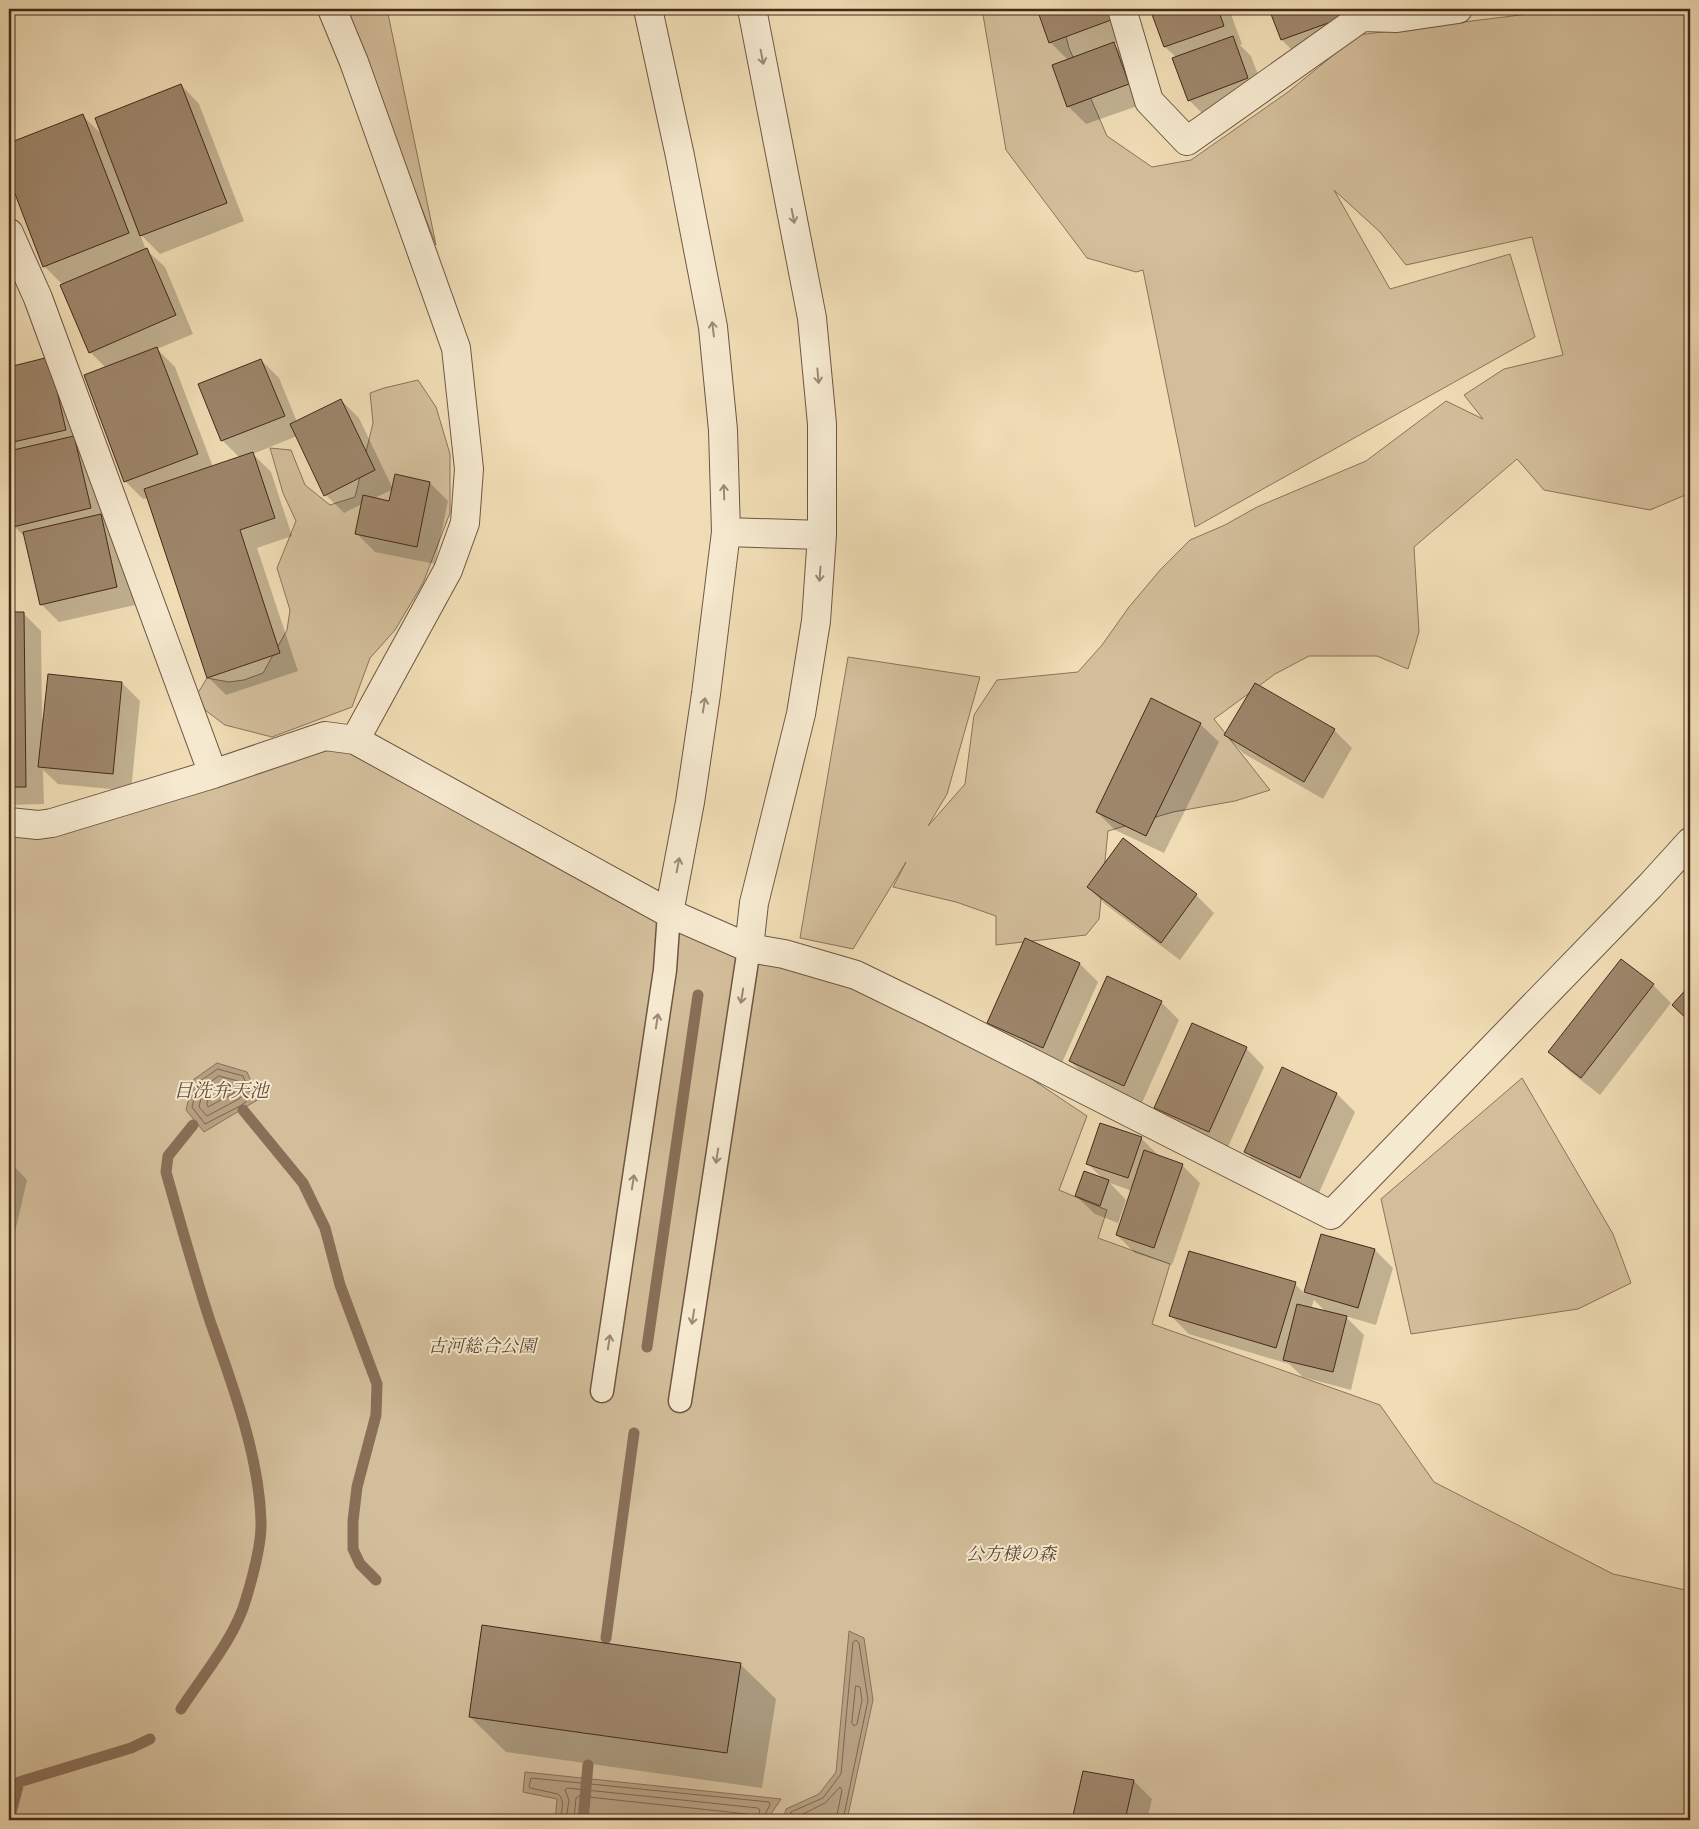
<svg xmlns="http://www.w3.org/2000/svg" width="1699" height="1829" font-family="'Sorts Mill Goudy','Noto Serif JP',serif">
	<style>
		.green { fill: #d3be9b; stroke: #8c735b }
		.water { fill: #b69f81; stroke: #896f58 }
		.shadow { fill: #0003; fill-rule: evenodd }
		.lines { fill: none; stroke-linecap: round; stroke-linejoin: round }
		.shore { stroke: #7e644e; stroke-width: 1 }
		.stream { stroke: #896f58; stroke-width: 11 }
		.building { fill: #9e866b; stroke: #45281b }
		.lane-casing { stroke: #705542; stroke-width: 25 }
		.street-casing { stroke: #705542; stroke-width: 30 }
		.lane { stroke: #f5e9cf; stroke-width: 22 }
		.street { stroke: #f5e9cf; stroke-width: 28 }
		.oneway { stroke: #9d8875 }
		.labels { text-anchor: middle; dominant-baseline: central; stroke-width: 4; stroke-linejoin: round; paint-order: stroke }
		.park-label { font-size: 18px; font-style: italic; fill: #614635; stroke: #f5e9cf }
		.water-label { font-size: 19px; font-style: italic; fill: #674c3a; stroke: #f5e9cf }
	</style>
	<rect width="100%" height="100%" fill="#f0ddb5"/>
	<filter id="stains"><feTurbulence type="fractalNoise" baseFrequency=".004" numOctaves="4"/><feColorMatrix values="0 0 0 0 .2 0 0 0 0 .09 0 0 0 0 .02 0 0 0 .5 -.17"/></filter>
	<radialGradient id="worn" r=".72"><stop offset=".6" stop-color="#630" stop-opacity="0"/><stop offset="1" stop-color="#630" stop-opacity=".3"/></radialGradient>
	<path class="green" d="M345 9H387L436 245Z
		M982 9H1059L1069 48 1107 136 1152 167 1191 160 1288 92 1358 35 1569 9H1690V493L1650 510 1544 490 1517 459 1414 547 1419 632 1408 669 1377 656H1309L1275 674 1214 719 1270 790 1235 801 1173 812 1108 831 1099 919 1086 935 996 945V916L956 902 893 887 906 862 853 949 800 938 848 657 980 677 947 794 928 826 965 784 974 715 997 680 1078 672 1102 645 1129 607 1161 569 1190 540 1225 525 1257 507 1366 461 1446 401 1483 419 1464 395 1504 369 1563 355 1532 237 1406 265 1380 232 1334 190 1390 289 1510 254 1535 337 1195 527 1143 270 1136 272 1087 258 1006 150Z
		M418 380 436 407 450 454V513L423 583 395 630 370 658 352 707 272 737 225 725 205 710 198 693 207 678 229 682 244 680 263 673 287 630 290 610 277 568 296 521 283 493 270 448 291 450 305 485 330 505 355 497 373 423 370 393 384 388Z
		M325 736 618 886 930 1011 1087 1116 1059 1190 1107 1210 1098 1238 1170 1264 1152 1324 1380 1405 1434 1482 1613 1574 1690 1591V1820H9V822Z
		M1522 1078 1613 1234 1631 1283 1578 1309 1411 1334 1381 1199Z"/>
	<path class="water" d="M217 1063 247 1072 259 1099 204 1132 186 1110 193 1080Z
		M849 1631 864 1638 873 1700 847 1820H783L786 1809 819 1794 836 1772Z
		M525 1772 781 1799 767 1820H555L557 1799 523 1792Z"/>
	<path class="shadow" d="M1038 9H1117L1128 38 1113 44 1131 62 1146 103 1086 124 1068 106V60L1050 42Z
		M1152 9H1229L1242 44 1240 45 1251 56 1266 96 1207 118 1189 100 1177 58 1165 47Z
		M1271 9H1350L1360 36 1300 58 1282 40Z
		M1487 9H1510L1488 10Z
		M181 85 199 104 244 221 160 254 140 234 146 250 165 267 193 334 157 349 175 367 213 467 240 458 223 441 200 384 261 360 279 378 297 422 341 400 359 418 393 489 373 499 390 502 396 476 430 483 448 501 435 564 375 552 357 534 362 504 344 513 326 495 297 436 253 454 271 472 292 536 257 548 298 671 226 695 208 677 148 498 143 499 125 481 106 368 90 352 63 285 44 266 9 175V145L83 116 104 137Z
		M49 359 119 534 135 605 59 622 41 604 26 538 14 526 9 503V369Z
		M9 613H23L41 631 42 719 122 683 140 701 131 791 58 784 43 770 44 804 9 805Z
		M1200 724 1219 742 1164 853 1115 830 1097 812Z
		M1334 730 1352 748 1323 799 1243 753 1225 735Z
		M1088 887 1196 895 1214 913 1180 960 1106 905Z
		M1026 940 1080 964 1098 982 1061 1065 1007 1041 989 1023Z
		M1621 961 1653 985 1671 1003 1600 1095 1568 1070 1550 1052Z
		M1161 1002 1179 1020 1142 1103 1088 1079 1070 1061Z
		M1246 1048 1264 1067 1227 1149 1174 1125 1155 1107Z
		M1337 1094 1355 1112 1318 1195 1264 1170 1246 1152Z
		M1141 1138 1160 1157 1182 1165 1200 1183 1172 1265 1135 1253 1117 1235 1132 1191 1110 1183 1126 1200 1118 1223 1095 1214 1076 1196 1104 1180 1087 1163Z
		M9 1161 27 1180 13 1241 9 1240Z
		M1322 1235 1375 1250 1393 1268 1376 1325 1345 1316 1364 1335 1351 1390 1303 1377 1289 1364 1189 1334 1171 1316 1295 1284 1305 1294ZM1314 1300 1326 1312 1311 1309Z
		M740 1664 776 1699 762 1788 506 1752 470 1717Z
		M1084 1772 1134 1781 1152 1799 1147 1820H1073Z"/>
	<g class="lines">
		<path class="shore" d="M218 1069 243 1076 252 1097 240 1106 205 1124 192 1107 198 1083Z
			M219 1076 238 1081 244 1095 237 1100 207 1116 199 1107 203 1088Z
			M220 1084 233 1087 234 1093 208 1107 207 1104 210 1092Z
			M856 1686 860 1687 862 1700 857 1724 854 1726 852 1723Z
			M560 1820C561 1812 566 1800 558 1794L530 1788 529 1786 531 1778 769 1802 770 1805 764 1816 763 1820
			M566 1820 569 1800 565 1790 567 1788 758 1808 760 1810 757 1820
			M574 1820 576 1798 579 1796 747 1814 749 1816V1820
			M788 1820 791 1812 823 1798 841 1774 853 1642 856 1640 859 1643 868 1700 843 1820
			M795 1820 797 1817 825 1803 840 1787 842 1790 836 1820"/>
		<path class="stream" d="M243 1110 303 1183 325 1228 340 1285 377 1384 376 1415 357 1487 353 1521V1549L360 1564 376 1580
			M647 1347 698 995
			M606 1638 634 1433
			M181 1709C203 1675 235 1638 246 1599 252 1579 262 1542 261 1521 259 1454 232 1384 210 1321 194 1272 180 1222 166 1172L168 1156 193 1125
			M9 1820 19 1782 131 1748 150 1739
			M583 1820 588 1765"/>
	</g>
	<path class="building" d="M1037 9H1107L1111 20 1049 43Z
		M1150 9H1218L1224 26 1164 47Z
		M1269 9H1339L1342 18 1281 40Z
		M1233 36 1248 78 1188 101 1172 58Z
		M1114 42 1129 84 1067 107 1052 65Z
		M181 84 227 203 140 236 95 118Z
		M83 114 129 233 43 267 9 178V143Z
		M147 248 176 315 89 353 60 285Z
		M157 347 198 454 124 482 84 375Z
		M49 357 66 430 9 443V367Z
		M261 359 285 416 221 441 198 384Z
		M341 399 375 470 324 496 290 424Z
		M74 436 91 508 13 527 9 508V451Z
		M253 452 275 518 240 530 280 653 207 678 144 489Z
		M395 474 430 482 417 547 355 534 363 495 389 501Z
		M101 514 117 587 40 605 23 532Z
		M9 612H24L26 787H9Z
		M48 674 122 682 113 774 38 767Z
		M1255 683 1335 729 1304 782 1224 735Z
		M1151 698 1201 723 1146 836 1096 812Z
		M1123 838 1197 894 1161 943 1087 887Z
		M1025 938 1080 963 1043 1048 987 1023Z
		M1621 959 1654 984 1581 1078 1548 1052Z
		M1107 976 1162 1001 1124 1086 1069 1061Z
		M1690 985V1022L1672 1005Z
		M1192 1023 1247 1047 1209 1132 1154 1108Z
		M1282 1067 1337 1093 1300 1178 1244 1152Z
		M1100 1123 1142 1137 1128 1178 1086 1164Z
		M1144 1150 1183 1164 1154 1248 1116 1235Z
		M1084 1171 1109 1180 1100 1206 1075 1196Z
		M1321 1234 1375 1249 1358 1308 1304 1292Z
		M1189 1251 1296 1282 1276 1348 1169 1316Z
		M1297 1304 1347 1316 1333 1372 1283 1360Z
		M482 1625 741 1663 727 1753 469 1717Z
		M1083 1771 1134 1780 1125 1820H1072Z"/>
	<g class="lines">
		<g class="lane-casing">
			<path id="lane" d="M602 1391 665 970 669 913
				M680 1401 749 948"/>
		</g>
		<g class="street-casing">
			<path id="street" d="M332 9 354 62 456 348 469 469 465 523 448 570 355 740
				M648 9 680 156 713 327 723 430 726 532 706 694 690 802 669 913
				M1122 9 1149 101 1187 141 1362 17 1397 18 1458 9
				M9 233 38 298 213 774
				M726 532 822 535
				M9 822 38 825 52 823 213 774 325 736 355 740 669 913 749 948 784 954 856 975 930 1011 1331 1215 1650 886 1690 842
				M749 948 754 903 801 714 816 621 822 535V424L812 318 752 9"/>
		</g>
		<use href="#lane" class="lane"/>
		<use href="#street" class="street"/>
	</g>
	<defs><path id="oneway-shaft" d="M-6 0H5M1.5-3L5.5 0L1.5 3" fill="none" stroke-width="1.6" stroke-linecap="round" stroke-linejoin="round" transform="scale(1.25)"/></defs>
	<g class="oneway">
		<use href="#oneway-shaft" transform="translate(762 57) rotate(79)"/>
		<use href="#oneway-shaft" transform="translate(793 216) rotate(79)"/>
		<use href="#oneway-shaft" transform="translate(713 329) rotate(-97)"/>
		<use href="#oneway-shaft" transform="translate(818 376) rotate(85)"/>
		<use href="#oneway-shaft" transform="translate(724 492) rotate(-92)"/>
		<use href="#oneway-shaft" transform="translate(820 574) rotate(94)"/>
		<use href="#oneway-shaft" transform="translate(704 705) rotate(-81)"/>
		<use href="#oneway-shaft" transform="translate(678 865) rotate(-79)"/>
		<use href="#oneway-shaft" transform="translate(742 996) rotate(99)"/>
		<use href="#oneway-shaft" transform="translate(657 1021) rotate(-81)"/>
		<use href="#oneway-shaft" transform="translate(717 1156) rotate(99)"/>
		<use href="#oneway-shaft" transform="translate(633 1182) rotate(-81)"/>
		<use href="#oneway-shaft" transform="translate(693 1317) rotate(99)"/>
		<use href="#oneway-shaft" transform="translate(609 1342) rotate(-81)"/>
	</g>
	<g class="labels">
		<g class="park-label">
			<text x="482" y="1348">古河総合公園</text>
			<text x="1011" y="1556">公方様の森</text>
		</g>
		<g class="water-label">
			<text x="221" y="1092">目洗弁天池</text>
		</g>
	</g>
	<rect width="1699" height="1829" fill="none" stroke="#f0ddb5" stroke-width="30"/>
	<rect x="10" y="10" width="1679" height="1809" fill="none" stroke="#45281b" stroke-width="2.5"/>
	<rect x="15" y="15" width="1669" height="1799" fill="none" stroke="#45281b"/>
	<rect width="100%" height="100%" filter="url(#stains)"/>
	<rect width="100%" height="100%" fill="url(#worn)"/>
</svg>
